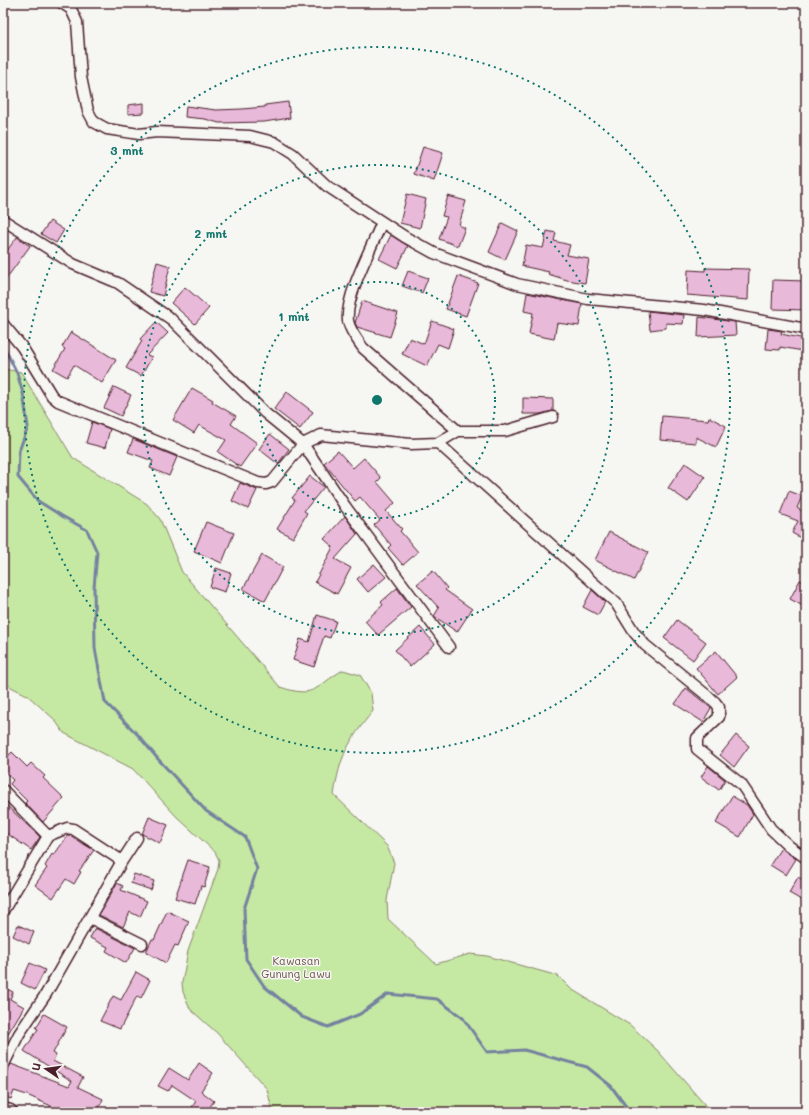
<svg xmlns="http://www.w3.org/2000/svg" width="809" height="1115" font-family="Mali,sans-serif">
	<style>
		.green { fill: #c5e9a3; stroke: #888467 }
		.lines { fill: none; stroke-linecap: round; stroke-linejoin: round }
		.stream { stroke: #75819f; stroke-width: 3 }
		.building { fill: #e9b9da; stroke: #4a1f2b }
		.street-casing { stroke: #4a1f2b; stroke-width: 13 }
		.secondary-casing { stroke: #4a1f2b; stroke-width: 17 }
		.street { stroke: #f6f6f2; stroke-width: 10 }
		.secondary { stroke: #f6f6f2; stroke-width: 14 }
		.ring { fill: none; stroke: #0f766e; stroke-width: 2; stroke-dasharray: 2 4 }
		.labels { text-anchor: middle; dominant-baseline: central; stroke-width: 3; stroke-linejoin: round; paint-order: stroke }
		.park-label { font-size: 11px; fill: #695249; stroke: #f6f6f2 }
		.centre { fill: #0f766e; stroke: #f6f6f2; stroke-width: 2 }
		.ring-label { font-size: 12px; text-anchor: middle; font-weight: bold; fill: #0f766e; stroke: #f6f6f2; stroke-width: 3; stroke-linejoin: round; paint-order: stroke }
	</style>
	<rect width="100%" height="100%" fill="#f6f6f2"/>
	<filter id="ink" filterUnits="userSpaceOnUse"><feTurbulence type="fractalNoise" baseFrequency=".025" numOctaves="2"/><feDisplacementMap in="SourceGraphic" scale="8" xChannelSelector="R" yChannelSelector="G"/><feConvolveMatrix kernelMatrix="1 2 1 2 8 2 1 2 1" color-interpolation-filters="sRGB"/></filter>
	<g filter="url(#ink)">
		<path class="green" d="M3 369 21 372 73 458 147 504 160 519 182 572 280 687C316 699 314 687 343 670L360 675 371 693 373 711C348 742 340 755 334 795L387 846 394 863 387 900 388 919 436 964 470 954 487 956 558 976 571 989 630 1025 657 1050 705 1105 709 1112H277L271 1105 267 1089 217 1033 190 1009 183 992 182 983 188 951 218 869 219 860 215 852 177 817 133 769 64 733 54 719 27 695 11 687 3 680Z"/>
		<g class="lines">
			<path class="stream" d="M3 345 17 373 23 393 28 427 19 451 18 477 38 501 62 516 87 530 97 552 94 588 95 648 105 702 138 735 158 759 206 811 245 837 257 869 244 909 246 959 264 986 302 1017 328 1027 360 1014 388 994 437 999 463 1018 487 1052 524 1050 587 1067 611 1086 630 1112"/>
		</g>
		<path class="building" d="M288 102 290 118 264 122 219 123 205 119 185 117 186 106 216 110 242 109 265 107V105Z
			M144 103V113L128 114V105Z
			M423 147 443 153 434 181 414 174Z
			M407 194 426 199 420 228 400 223Z
			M448 196 466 201 459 225 465 228 458 246 439 239 447 217 442 216Z
			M50 221 64 230 56 243 41 234Z
			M502 223 518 231 505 260 489 252Z
			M547 231 556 233 554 241 570 245 567 255 589 259 585 283 567 280 548 274 549 272 522 266 526 245 543 248Z
			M391 235 408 246 397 268 379 259Z
			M17 237 30 246 3 283V256Z
			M157 262 170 266 163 296 149 292Z
			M705 268 749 269 748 300 687 295 688 270 705 271Z
			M408 271 428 278 422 293 402 286Z
			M458 276 478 283 466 316 446 309Z
			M773 280 806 281V310L772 309Z
			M185 287 209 308 195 324 171 303Z
			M527 293 582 304 579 326 557 323 554 339 529 334 533 313 524 311Z
			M362 301 398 313 390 337 357 327 355 323Z
			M648 311 684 315 683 324 666 323V328L650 330Z
			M699 317 735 322 736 335 698 337Z
			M432 321 454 329 448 348 438 344 427 366 402 354 410 338 424 344Z
			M156 322 168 333 147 355 152 357 141 376 126 368 142 341 140 339Z
			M768 329 782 331 781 334 805 339 803 351 780 347V350L766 349Z
			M71 332 116 360 102 383 74 365 67 377 53 369 65 349 62 347Z
			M114 387 131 395 121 416 104 408Z
			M192 388 213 400 212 402 236 416 231 424 257 443 240 467 218 452 226 440 199 425 194 433 173 420Z
			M287 392 313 412 300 429 274 409Z
			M523 398 553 399V411L540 414H523Z
			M662 416 708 420 709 417 726 426 716 447 696 437V443L660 440Z
			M92 422 110 429 105 448 86 443Z
			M270 434 289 449 278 464 259 449Z
			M133 439 177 457 169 476 150 468 153 461 128 452Z
			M338 451 353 468 364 458 381 478 377 482 395 503 386 511 402 529 400 531 418 552 403 565 388 548 391 545 374 525 380 520 360 497 355 501 324 463Z
			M685 463 705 477 688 502 668 488Z
			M310 476 324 487 304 511 307 513 293 538 277 529 295 500 292 498Z
			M240 483 257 490 248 509 232 501Z
			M789 491 802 496 797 508 803 512 806 506V541L792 533 798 521 780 514Z
			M345 516 357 534 335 559 351 568 337 594 315 582 333 547 324 539Z
			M206 522 234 533 222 563 194 551Z
			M609 532 648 552 634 580 595 560Z
			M262 555 283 567 265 601 243 589Z
			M374 564 386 577 368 592 357 579Z
			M216 568 231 573 225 592 210 587Z
			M433 571 447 588 445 590 472 609 457 632 434 616 439 608 417 584Z
			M800 580 806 583V601L803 606 790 599Z
			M397 588 411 607 378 635 365 621 383 605 381 602Z
			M592 590 605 602 598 615 583 607Z
			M317 615 336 621 330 638 324 636 314 667 293 660 300 639 309 642Z
			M677 620 706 642 693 660 664 638Z
			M420 627 435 644 410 667 395 650Z
			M716 651 737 677 718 694 696 668Z
			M686 688 711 708 703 722 675 704Z
			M736 735 749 746 734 767 720 755Z
			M12 752 27 767 31 763 45 776 43 778 64 798 43 822 25 803 27 801 10 784 13 780 3 770V761Z
			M708 766 725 780 719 790 701 777Z
			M732 796 747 805 753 814 740 837 716 823Z
			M3 802 40 837 31 850 3 831Z
			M149 817 168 825 160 843 142 834Z
			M68 835 94 850 79 871 81 872 74 884 66 879 53 898 35 885 47 868 45 866 52 854 54 855Z
			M781 848 796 859 786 875 770 865Z
			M188 860 210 867 204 887 201 886 195 904 175 898Z
			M134 874 154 881 151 890 131 883Z
			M798 877 806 882V895L803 901 789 893Z
			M117 883 123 886 121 890 147 901 140 917 130 912 123 927 99 915Z
			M167 911 189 921 178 946 175 945 166 963 146 952 152 939 154 940Z
			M18 925 34 932 29 944 13 936Z
			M95 928 135 948 126 963 106 951 108 947 90 938Z
			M30 963 45 970 35 990 21 983Z
			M136 972 150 980 141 998 137 996 120 1029 100 1021 113 996 121 1000Z
			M3 987 13 992 10 999 24 1007 3 1042Z
			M44 1014 67 1027 53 1053 56 1055 53 1061 83 1077 78 1087 103 1099 97 1112H54L49 1110 51 1106 27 1095 14 1091 11 1099 3 1096V1072L7 1071 11 1064 69 1086 72 1081 24 1051 38 1029 36 1028Z
			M199 1063 213 1073 201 1091 214 1101 206 1112H189L196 1101 172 1085 168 1091 158 1086 169 1068 188 1080Z"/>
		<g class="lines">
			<g class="street-casing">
				<path id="street" d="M62 3 71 9 77 22 81 77 88 111 94 122 107 129 139 134 157 132 250 136 274 142 293 154 327 186 405 237 434 253 517 284 588 299 704 310 806 329
					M3 220 73 264 118 283 171 319 265 413 303 444 345 506 449 647
					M382 222C372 247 345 296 348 321 350 331 357 339 363 348L458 431
					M3 324 22 347 52 396 58 401 258 483 266 484 272 482 303 444 321 435 411 444 438 443 458 431H505L553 417
					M438 443 616 603 634 632 645 645 715 702 719 707V717L697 738V749L741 784 771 829 789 846 806 858
					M3 790 48 836
					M122 861 137 838
					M3 911 48 836 67 828 73 829 122 861 46 994 19 1034 3 1066
					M90 918 142 944"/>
			</g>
			<g class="secondary-casing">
				<path id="secondary" d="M3 1110 10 1112"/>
			</g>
			<use href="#street" class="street"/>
			<use href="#secondary" class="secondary"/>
		</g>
	</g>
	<g class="ring">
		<circle cx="377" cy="400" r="118"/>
		<circle cx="377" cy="400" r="235"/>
		<circle cx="377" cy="400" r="353"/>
	</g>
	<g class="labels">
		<g class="park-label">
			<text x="296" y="960">Kawasan<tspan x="296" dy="13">Gunung Lawu</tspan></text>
		</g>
	</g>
	<circle cx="377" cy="400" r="6" class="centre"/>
	<g class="ring-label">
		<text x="127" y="155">3 mnt</text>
		<text x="211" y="238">2 mnt</text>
		<text x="294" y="321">1 mnt</text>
	</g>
	<rect width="809" height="1115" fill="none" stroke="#f6f6f2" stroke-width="16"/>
	<rect x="8" y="8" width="793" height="1099" fill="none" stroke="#4a1f2b" stroke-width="1.5" filter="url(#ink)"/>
	<g transform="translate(46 1069) rotate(283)" stroke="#f6f6f2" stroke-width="3" paint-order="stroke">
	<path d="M0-3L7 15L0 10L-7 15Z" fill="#4a1f2b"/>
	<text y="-6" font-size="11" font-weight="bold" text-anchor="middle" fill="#4a1f2b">U</text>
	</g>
</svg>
